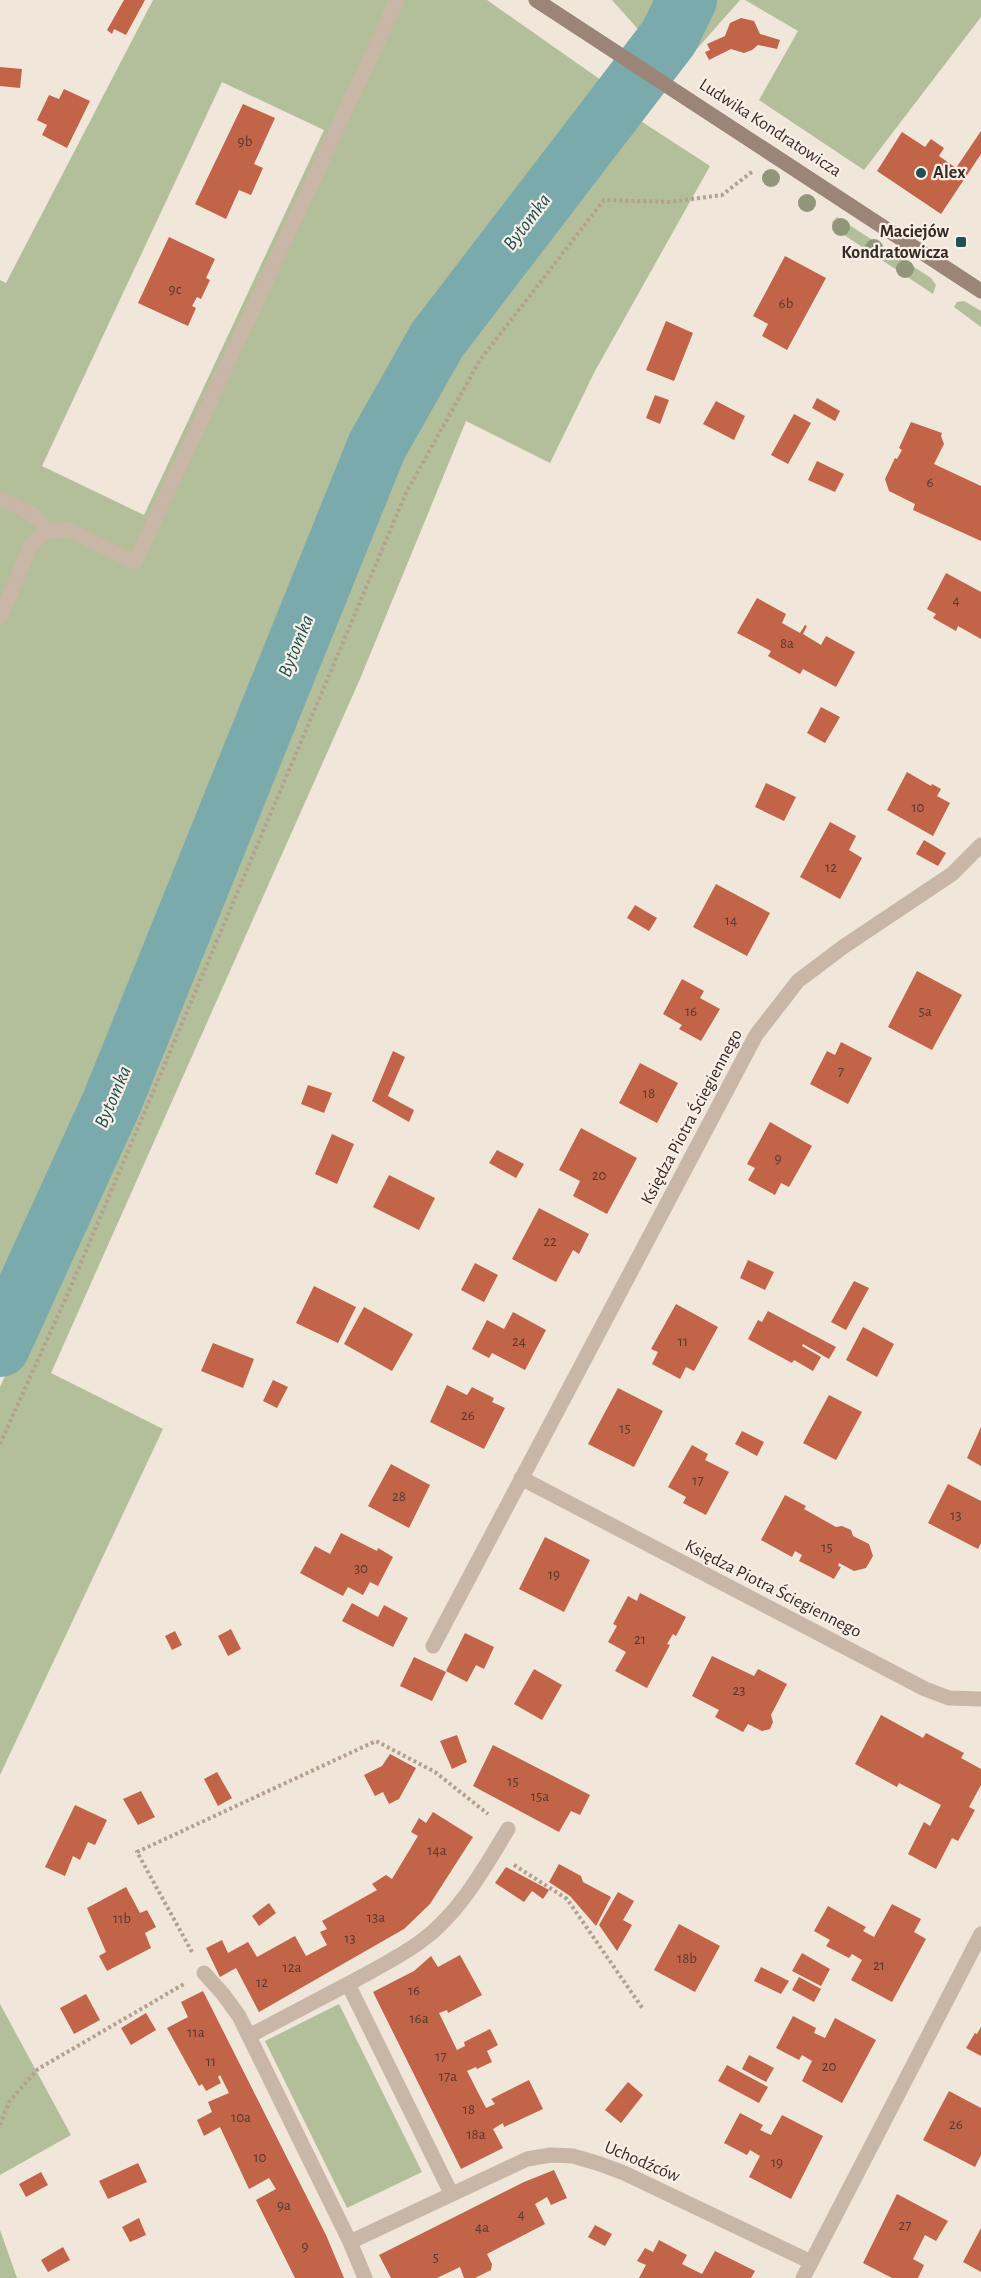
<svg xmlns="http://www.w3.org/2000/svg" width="981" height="2278" font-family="'Alegreya Sans',sans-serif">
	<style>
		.green { fill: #b3bf9b; fill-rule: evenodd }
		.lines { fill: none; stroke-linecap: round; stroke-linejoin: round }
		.river { stroke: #7aaaac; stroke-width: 60 }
		.building { fill: #c16447 }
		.path { stroke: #b4a091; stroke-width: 4; stroke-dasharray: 3 3; stroke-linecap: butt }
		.lane { stroke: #c8b6a7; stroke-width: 15 }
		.street { stroke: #c8b6a7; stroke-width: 15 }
		.secondary { stroke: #9b8578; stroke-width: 15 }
		.tree { fill: #91957a }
		.poi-dot { fill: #1e5154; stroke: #f8f0e6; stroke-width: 2 }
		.labels { text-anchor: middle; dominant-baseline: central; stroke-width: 4.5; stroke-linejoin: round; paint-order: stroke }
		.number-label { font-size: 15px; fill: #57392f }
		.street-label { font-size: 18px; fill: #342b27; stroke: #f8f0e6 }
		.poi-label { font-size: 18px; font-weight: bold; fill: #342b27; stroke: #f8f0e6; text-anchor: start }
		.water-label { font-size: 20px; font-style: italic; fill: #1e5154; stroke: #f8f0e6 }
	</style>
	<rect width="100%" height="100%" fill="#f0e6da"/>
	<path class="green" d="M153 0H487L601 80 408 346 375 404 344 474 148 970 93 1097 0 1302V280L6 283ZM222 82 324 130 144 515 42 466Z
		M612 0H665L644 36Z
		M708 0H740L689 58 679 53Z
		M745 0H981V17L864 170 759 100 798 31Z
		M630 114 710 166 595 371 550 463 466 421 360 679 51 1373 163 1429 0 1775V1387L124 1116 181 984 303 688 381 484 459 341Z
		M837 217 931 278 936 285 933 294 835 229 832 222Z
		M964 301 981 311V327L954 307 957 302Z
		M0 2004 71 2135 0 2175Z
		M339 2004 422 2172 347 2208 265 2041Z
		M0 2230 17 2278H0Z"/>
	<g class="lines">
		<path class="river" d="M0 1347 112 1102 377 446 437 340 669 37 687 0"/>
	</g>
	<path class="building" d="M124 0H145L126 35 114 29 112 34 107 30Z
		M741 18 754 21 760 34 780 40 777 49 758 45 752 50 744 53 731 49 709 60 705 52 710 50 707 44 725 36 730 23Z
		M0 67 22 69 20 88 0 86Z
		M64 89 90 101 67 148 42 135 47 125 37 120 49 95 59 99Z
		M243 104 275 118 254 164 263 168 251 195 239 190 226 219 195 204Z
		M981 131V154L941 214 877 171 902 132 925 147 931 139 944 148 939 156 956 168Z
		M169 237 215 259 206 278 210 280 201 299 197 297 192 306 196 308 188 326 138 303Z
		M785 256 826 278 787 350 762 336 768 324 753 316Z
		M666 321 693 333 674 381 646 370Z
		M655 395 669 400 660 424 646 418Z
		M817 398 840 411 835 421 812 408Z
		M716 401 745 416 734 440 703 424Z
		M794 414 811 423 788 464 771 455Z
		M911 422 942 433 941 436 944 444 934 464 981 486V541L913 510 915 504 889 491 885 479 895 458 897 459 902 450 899 448Z
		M817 461 844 474 835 492 808 480Z
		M946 573 981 592V639L958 626 956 631 933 618 936 614 927 609Z
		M757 598 786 614 782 623 800 633 805 625 807 626 803 634 821 645 826 636 855 652 836 687 803 669 800 674 768 656 771 651 737 633Z
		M821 707 840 717 825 743 807 733Z
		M907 772 931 786 932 784 941 789 937 796 950 803 933 836 887 810Z
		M766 783 796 797 784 821 755 807Z
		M830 822 856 836 849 850 862 858 840 899 800 877Z
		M924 840 946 853 938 866 916 854Z
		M716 884 770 913 747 956 693 927Z
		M635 905 657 918 649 931 627 918Z
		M917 971 962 995 932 1050 888 1027Z
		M682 979 704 991 700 998 720 1009 701 1041 679 1029 682 1025 663 1014Z
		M841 1042 872 1058 848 1104 810 1084 827 1051 835 1055Z
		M393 1051 405 1057 388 1096 414 1110 409 1122 372 1101Z
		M640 1063 678 1083 657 1123 619 1103Z
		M308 1085 332 1093 324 1113 301 1104Z
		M770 1122 812 1146 789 1187 781 1183 775 1195 748 1180 755 1168 747 1164Z
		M581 1128 637 1158 607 1214 573 1196 580 1181 559 1170Z
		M332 1134 354 1144 337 1184 315 1174Z
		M497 1150 524 1164 516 1178 489 1163Z
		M389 1175 435 1198 419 1230 373 1207Z
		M539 1208 589 1234 579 1254 573 1250 556 1282 512 1259Z
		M748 1260 774 1272 765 1290 740 1278Z
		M475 1263 498 1275 484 1302 461 1290Z
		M854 1281 869 1288 846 1330 831 1322Z
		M314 1286 356 1307 338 1343 296 1323Z
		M676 1304 718 1327 694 1371 686 1367 680 1379 652 1364 658 1352 651 1349Z
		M364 1307 413 1334 392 1371 344 1344Z
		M768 1311 836 1347 829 1359 803 1344 802 1346 821 1357 813 1371 794 1360 792 1363 748 1339 758 1320 762 1322Z
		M513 1312 546 1330 525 1370 492 1353 489 1358 472 1349 487 1320 504 1329Z
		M863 1327 894 1344 877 1377 846 1360Z
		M213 1343 254 1359 243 1388 201 1371Z
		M273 1380 288 1387 277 1408 263 1401Z
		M447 1385 467 1395 472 1387 494 1398 492 1402 505 1408 484 1449 430 1422Z
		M618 1388 663 1411 634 1467 588 1444Z
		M829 1395 862 1412 836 1460 803 1443Z
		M981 1427V1466L967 1458Z
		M742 1431 764 1442 757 1456 735 1444Z
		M692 1445 708 1454 705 1460 729 1472 706 1515 683 1503 686 1497 668 1487Z
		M391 1464 430 1485 409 1528 368 1506Z
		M948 1484 981 1501V1543L978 1549 928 1523Z
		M785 1495 806 1506 804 1509 836 1527 842 1526 851 1530 853 1536 869 1544 873 1556 866 1568 854 1571 839 1563 838 1566 841 1567 834 1579 799 1561 802 1555 795 1551 792 1557 761 1540Z
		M341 1533 377 1551 378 1548 393 1557 378 1586 370 1582 363 1595 348 1587 343 1596 300 1573 315 1546 330 1554Z
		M545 1537 590 1560 564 1612 519 1589Z
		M640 1593 686 1617 676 1636 673 1634 667 1644 670 1645 647 1688 615 1671 626 1652 608 1642 617 1626 613 1624 628 1596 637 1601Z
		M352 1603 378 1617 384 1605 408 1618 393 1647 342 1621Z
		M231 1629 241 1649 228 1656 218 1636Z
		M175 1631 182 1645 172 1650 165 1636Z
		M465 1633 494 1647 484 1669 476 1665 467 1682 446 1671Z
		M712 1656 754 1676 758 1669 787 1684 771 1715 773 1722 770 1729 762 1731 748 1724 743 1732 715 1717 719 1710 692 1696Z
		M414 1657 446 1672 432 1701 400 1686Z
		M534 1669 562 1685 542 1720 514 1704Z
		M881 1715 923 1738 926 1733 964 1753 961 1758 981 1769V1785L969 1807 975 1810 958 1841 952 1838 936 1869 908 1854 924 1822 930 1826 941 1805 899 1783 897 1787 855 1764Z
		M457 1735 467 1762 452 1769 440 1741Z
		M493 1745 590 1795 580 1815 571 1811 559 1832 473 1786Z
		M390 1754 416 1768 399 1799 389 1804 383 1792 375 1796 364 1775 382 1766Z
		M217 1772 232 1798 218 1806 204 1779Z
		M141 1791 155 1817 138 1825 123 1799Z
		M75 1805 107 1820 95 1845 88 1842 80 1860 73 1856 65 1876 45 1867Z
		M433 1812 473 1837 430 1904 404 1929 259 2012 236 1968 220 1977 206 1948 222 1940 228 1953 248 1942 257 1957 295 1936 306 1956 327 1945 320 1932 327 1929 322 1921 377 1890 372 1884 386 1875 392 1879 418 1836 411 1832 419 1818 426 1823Z
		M559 1864 581 1876 583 1882 611 1897 596 1926 570 1896 549 1882Z
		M506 1867 549 1890 543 1899 532 1891 524 1902 495 1883Z
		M126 1887 140 1913 147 1910 156 1927 145 1933 151 1948 107 1971 99 1956 106 1952 87 1908Z
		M618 1892 634 1901 623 1920 632 1925 617 1951 599 1925Z
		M269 1903 276 1913 259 1926 252 1916Z
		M892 1904 921 1919 914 1932 926 1939 892 2002 851 1980 862 1960 852 1954 849 1958 826 1946 830 1940 814 1931 828 1906 866 1927 863 1931 874 1937Z
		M679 1924 720 1946 695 1992 654 1970Z
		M802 1953 830 1969 821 1986 792 1971Z
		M460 1955 482 1995 448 2013 447 2010 439 2013 457 2050 465 2046 464 2042 490 2029 498 2045 487 2051 492 2062 477 2069 476 2067 467 2071 486 2108 495 2104 491 2099 529 2080 543 2109 504 2127 503 2123 493 2129 503 2148 461 2169 373 1992 414 1971 431 1956 438 1967Z
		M761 1967 789 1981 781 1994 754 1981Z
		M799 1977 821 1989 814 2002 792 1990Z
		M203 1991 326 2235 344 2278H295L256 2200 276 2189 269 2178 249 2189 220 2127 204 2136 197 2120 212 2112 208 2102 229 2093 220 2075 218 2077 221 2083 206 2091 202 2084 199 2086 167 2028 188 2017 181 2002Z
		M86 1994 100 2020 74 2034 60 2008Z
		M146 2013 156 2030 131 2045 121 2028Z
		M793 2016 816 2028 814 2033 825 2038 835 2018 876 2040 842 2103 802 2081 812 2061 802 2055 799 2060 776 2048Z
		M981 2027V2056L966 2048 975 2033 977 2034Z
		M749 2055 774 2068 766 2082 742 2069Z
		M727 2065 768 2087 759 2103 718 2081Z
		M628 2082 643 2095 621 2123 605 2110Z
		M949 2091 981 2108V2155L975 2167 923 2140Z
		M740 2113 763 2125 760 2130 771 2135 782 2115 823 2136 791 2199 749 2177 760 2156 750 2150 747 2155 724 2143Z
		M138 2163 147 2182 108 2199 99 2181Z
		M554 2170 567 2198 551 2205 547 2197 535 2204 545 2224 487 2254 492 2264 491 2270 475 2278H464L460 2267 437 2278H391L379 2255 524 2182Z
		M41 2172 48 2185 26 2197 19 2184Z
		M897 2194 948 2221 936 2241 925 2235 913 2259 924 2265 918 2278H892L863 2263Z
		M139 2218 146 2235 130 2242 122 2227Z
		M595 2225 612 2234 605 2246 588 2237Z
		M981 2228V2272L963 2262Z
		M659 2240 687 2255 682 2264 702 2274 715 2251 755 2271 751 2278H639L646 2265 637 2261 645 2248 653 2252Z
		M63 2247 70 2260 48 2272 41 2260Z"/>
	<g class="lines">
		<path class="path" d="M0 1444 69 1291 406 493 480 360 604 200 670 202 722 195 753 171
			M514 1865 567 1899 643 2009
			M192 1952 137 1852 376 1741 435 1772 488 1814
			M0 2125 9 2102 38 2069 184 1984"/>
		<path class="lane" d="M0 499C17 507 38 513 47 531
			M0 617 31 545 47 531 69 530 135 562 397 0"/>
		<path class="street" d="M521 1478 925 1689 949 1698 981 1699
			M433 1646 756 1035 798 981 843 947 952 874 981 845
			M204 1973 223 1994 239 2016 350 2242 527 2159 551 2155 573 2156 600 2164 624 2173 811 2262
			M348 1984C373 1970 398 1958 420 1942 459 1914 484 1869 508 1829
			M249 2036 348 1984 451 2193
			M350 2242 365 2278
			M803 2278 981 1934"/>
		<path class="secondary" d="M536 0 981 291"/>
	</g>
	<g class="tree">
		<circle cx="771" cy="178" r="9"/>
		<circle cx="807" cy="203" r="9"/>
		<circle cx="841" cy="227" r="9"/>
		<circle cx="874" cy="248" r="9"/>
		<circle cx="905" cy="269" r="9"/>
	</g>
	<g class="poi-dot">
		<circle cx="921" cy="173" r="6"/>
		<rect x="955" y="236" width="12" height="12" rx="3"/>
	</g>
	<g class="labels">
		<g class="number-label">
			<text x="245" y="141">9b</text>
			<text x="175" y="289">9c</text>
			<text x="786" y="303">6b</text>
			<text x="930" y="482">6</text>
			<text x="956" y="600">4</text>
			<text x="787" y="643">8a</text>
			<text x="918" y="807">10</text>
			<text x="831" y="867">12</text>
			<text x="731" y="920">14</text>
			<text x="691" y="1011">16</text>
			<text x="925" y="1011">5a</text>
			<text x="841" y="1071">7</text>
			<text x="649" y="1093">18</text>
			<text x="778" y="1158">9</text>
			<text x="599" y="1175">20</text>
			<text x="550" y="1241">22</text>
			<text x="519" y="1341">24</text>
			<text x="683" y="1341">11</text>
			<text x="468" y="1415">26</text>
			<text x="625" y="1428">15</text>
			<text x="698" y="1480">17</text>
			<text x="399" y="1496">28</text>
			<text x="956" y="1515">13</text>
			<text x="827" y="1547">15</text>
			<text x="361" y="1568">30</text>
			<text x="554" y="1574">19</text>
			<text x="640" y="1639">21</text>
			<text x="739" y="1690">23</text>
			<text x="513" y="1781">15</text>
			<text x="540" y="1796">15a</text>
			<text x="437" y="1850">14a</text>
			<text x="376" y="1917">13a</text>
			<text x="122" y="1918">11b</text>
			<text x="350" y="1938">13</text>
			<text x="687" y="1958">18b</text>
			<text x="879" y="1965">21</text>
			<text x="292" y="1967">12a</text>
			<text x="262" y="1982">12</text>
			<text x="414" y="1990">16</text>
			<text x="419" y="2018">16a</text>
			<text x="196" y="2032">11a</text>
			<text x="441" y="2056">17</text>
			<text x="211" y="2061">11</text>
			<text x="829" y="2066">20</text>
			<text x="448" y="2076">17a</text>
			<text x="469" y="2109">18</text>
			<text x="241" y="2117">10a</text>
			<text x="956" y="2124">26</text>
			<text x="476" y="2134">18a</text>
			<text x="260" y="2157">10</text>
			<text x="777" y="2162">19</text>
			<text x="284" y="2205">9a</text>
			<text x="521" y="2214">4</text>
			<text x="905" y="2225">27</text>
			<text x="482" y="2227">4a</text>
			<text x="305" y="2246">9</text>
			<text x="436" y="2257">5</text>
		</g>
		<g class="street-label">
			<text transform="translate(770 128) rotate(33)">Ludwika Kondratowicza</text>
			<text transform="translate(692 1117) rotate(-62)">Księdza Piotra Ściegiennego</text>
			<text transform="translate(773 1589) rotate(27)">Księdza Piotra Ściegiennego</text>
			<text transform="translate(642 2162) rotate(23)">Uchodźców</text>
		</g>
		<g class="poi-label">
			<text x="933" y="173">Alex</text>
			<text x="949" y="232" text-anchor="end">Maciejów<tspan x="949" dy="21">Kondratowicza</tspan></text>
		</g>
		<g class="water-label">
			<text transform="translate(527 222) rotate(-53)">Bytomka</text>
			<text transform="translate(296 646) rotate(-68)">Bytomka</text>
			<text transform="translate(113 1097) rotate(-67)">Bytomka</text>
		</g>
	</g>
</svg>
